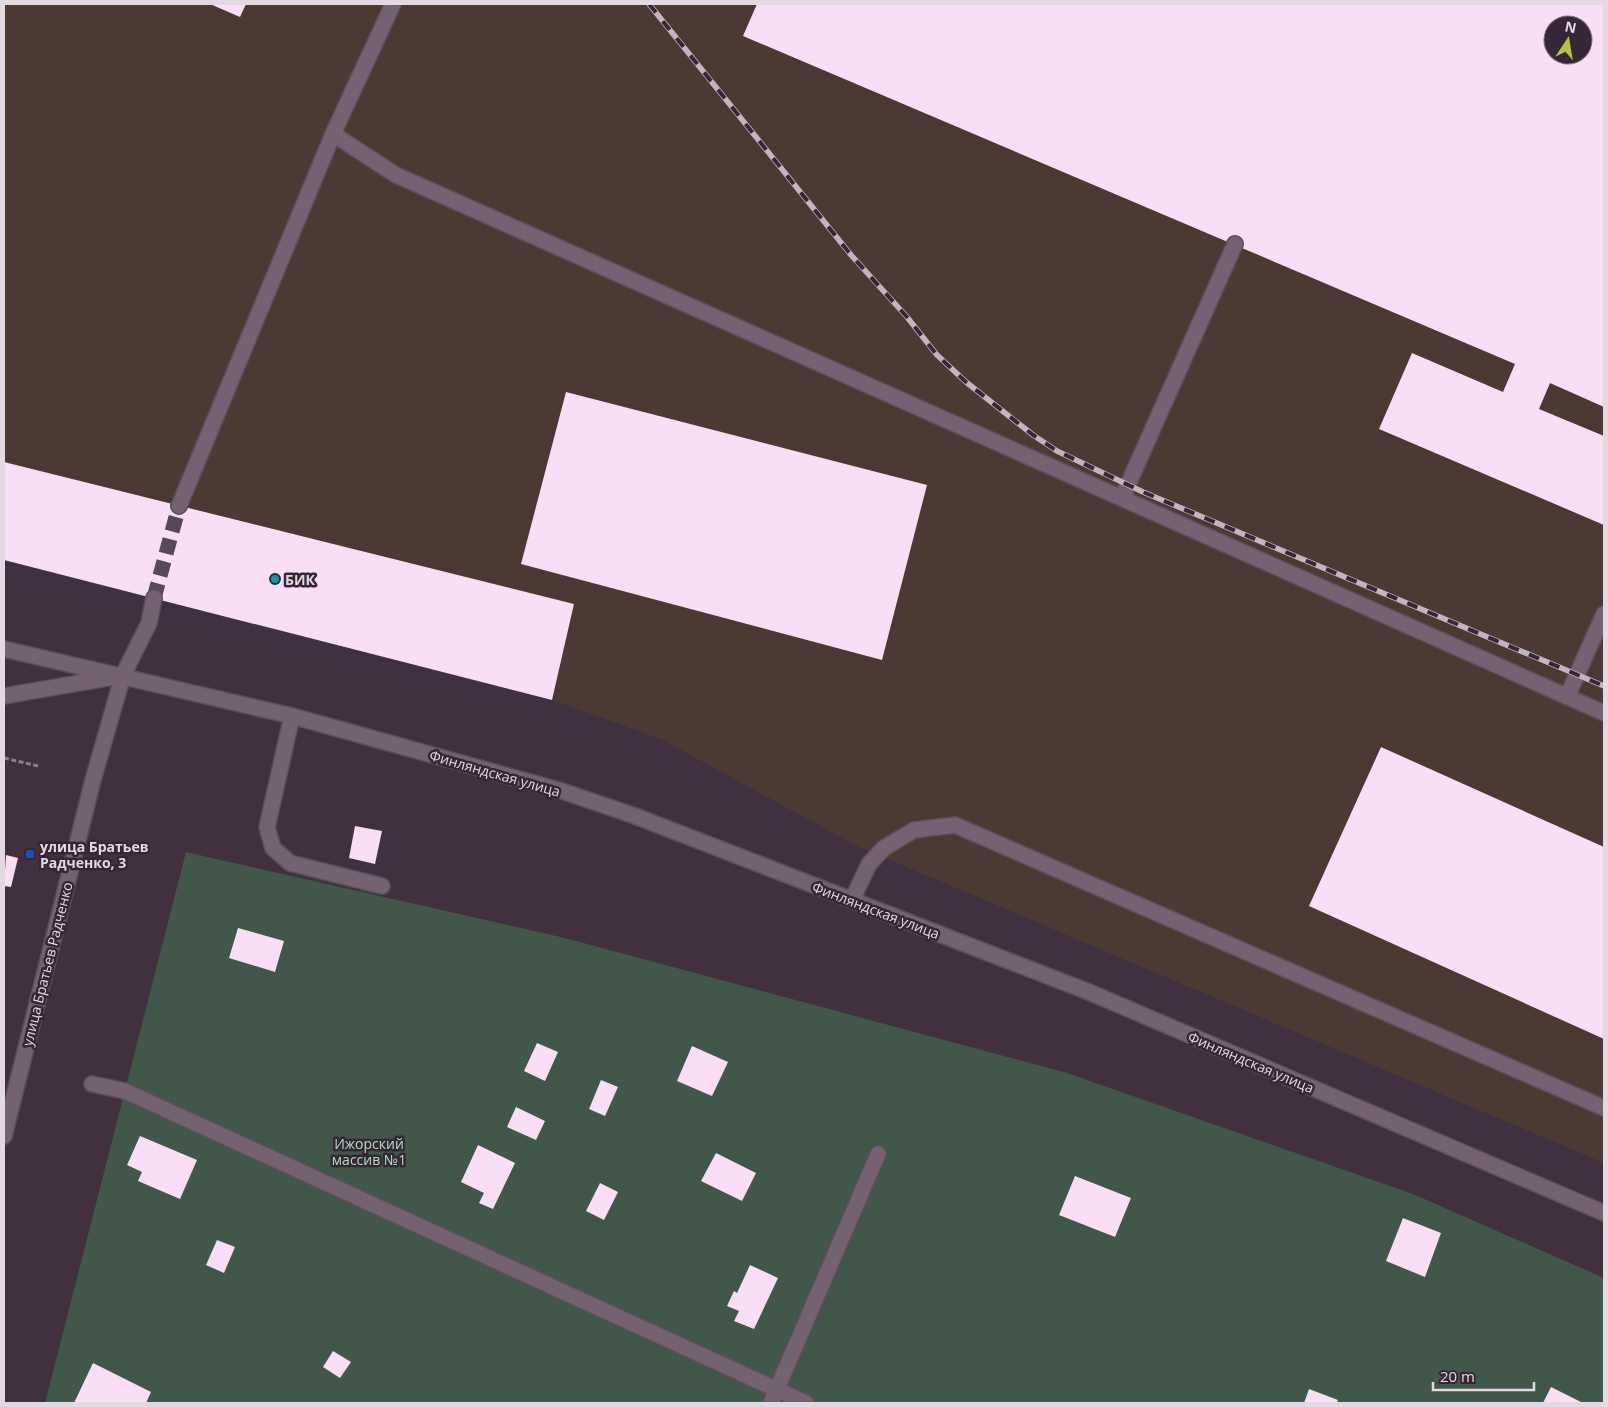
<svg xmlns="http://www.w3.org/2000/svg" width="1608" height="1407" font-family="'Open Sans',sans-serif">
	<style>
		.industrial { fill: #4d3933; fill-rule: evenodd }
		.green { fill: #40574a }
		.building { fill: #f9def6; fill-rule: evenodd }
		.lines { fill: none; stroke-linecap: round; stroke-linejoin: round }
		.minor-tunnel { stroke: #594958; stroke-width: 15; stroke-dasharray: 15 8; stroke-linecap: butt }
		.minor-casing { stroke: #5c4e5b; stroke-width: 18 }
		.path { stroke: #8d7f8c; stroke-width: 3; stroke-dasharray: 5 2.5; stroke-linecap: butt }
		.minor { stroke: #746172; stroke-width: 15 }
		.rail-casing { stroke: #c2b5c0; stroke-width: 5.5 }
		.rail { stroke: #372635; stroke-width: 4; stroke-dasharray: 11; stroke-linecap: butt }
		.culture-dot { fill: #0f9aa8; stroke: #372635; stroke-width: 2 }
		.transit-dot { fill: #1a4fb4; stroke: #372635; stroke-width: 2 }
		.labels { text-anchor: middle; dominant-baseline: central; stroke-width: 5; stroke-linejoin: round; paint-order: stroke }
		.poi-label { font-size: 14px; font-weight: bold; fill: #e4d8e2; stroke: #372635; text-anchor: start }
		.street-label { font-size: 14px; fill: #e4d8e2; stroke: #372635 }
		.park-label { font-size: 14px; fill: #a7e0bf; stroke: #372635 }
	</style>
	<rect width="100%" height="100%" fill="#413040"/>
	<path class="industrial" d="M4 4H1604V1163L857 846 661 739 552 700 574 604 4 462ZM1553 25H1583V55H1553Z"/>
	<path class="green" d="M186 852 565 938 1067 1073 1413 1194 1604 1278V1403H45Z"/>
	<path class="building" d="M210 4H246L240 17Z
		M757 4H1604V407L1550 383 1539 409 1604 436V525L1379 429 1412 353 1503 392 1515 364 743 36ZM1553 25H1583V55H1553Z
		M566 392 927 485 882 660 521 564Z
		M4 462 574 604 552 700 4 560Z
		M1381 747 1604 847V1039L1309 906Z
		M355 826 382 831 375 864 349 858Z
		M6 855 18 858 11 887 4 886Z
		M238 928 284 941 275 972 229 958Z
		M537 1043 558 1052 545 1081 524 1071Z
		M692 1046 728 1062 712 1096 677 1081Z
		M601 1080 618 1087 605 1116 589 1109Z
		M516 1107 545 1121 536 1140 507 1127Z
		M140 1136 197 1160 180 1199 138 1181 142 1172 127 1165Z
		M478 1145 515 1163 493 1209 479 1203 484 1193 461 1182Z
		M716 1153 756 1173 742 1201 701 1181Z
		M1075 1176 1131 1198 1115 1237 1059 1215Z
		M600 1183 618 1192 604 1220 586 1211Z
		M1403 1218 1441 1233 1425 1277 1386 1261Z
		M217 1240 235 1247 224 1273 206 1265Z
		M750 1265 778 1278 754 1329 734 1321 739 1311 727 1306 734 1291 737 1293Z
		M333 1351 351 1362 340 1378 323 1367Z
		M93 1363 151 1392 146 1403H74Z
		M1551 1387 1583 1403H1543Z
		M1309 1389 1338 1400 1337 1403H1304Z"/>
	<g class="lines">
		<path class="minor-tunnel" d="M154 598 179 506"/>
		<g class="minor-casing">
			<path id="minor" d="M393 4 333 134 396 175 1604 713
				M1122 498 1235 244
				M179 506 333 134
				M4 649 292 716 562 791 635 816 1089 992 1604 1213
				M4 696 114 677
				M1567 697 1604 614
				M292 716 267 827 273 848 290 863 382 886
				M852 900 869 864 884 848 914 830 955 825 1604 1108
				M92 1084 125 1091 806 1403
				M4 1136 93 780 123 675 149 623 154 598
				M771 1403 878 1154"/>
		</g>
		<path class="path" d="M4 758 38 766"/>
		<use href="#minor" class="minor"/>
		<g class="rail-casing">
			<path id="rail" d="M649 4 851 255 907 317 937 355 966 382 1033 435 1057 451 1143 492 1604 686"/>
		</g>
		<use href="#rail" class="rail"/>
	</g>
	<circle class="culture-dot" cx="275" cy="579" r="5"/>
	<rect class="transit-dot" x="25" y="849" width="10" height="10" rx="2.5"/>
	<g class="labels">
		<g class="poi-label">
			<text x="285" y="579">БИК</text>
			<text x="40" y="846">улица Братьев<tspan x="40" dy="16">Радченко, 3</tspan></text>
		</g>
		<g class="street-label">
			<text transform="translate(495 773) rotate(16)">Финляндская улица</text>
			<text transform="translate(876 910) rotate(21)">Финляндская улица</text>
			<text transform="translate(47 964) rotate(-76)">улица Братьев Радченко</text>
			<text transform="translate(1251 1062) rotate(23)">Финляндская улица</text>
		</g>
		<g class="park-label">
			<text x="369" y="1143">Ижорский<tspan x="369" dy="16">массив №1</tspan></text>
		</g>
	</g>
	<rect width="1608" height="1407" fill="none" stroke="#e4d8e2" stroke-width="10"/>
	<g transform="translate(1568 40) rotate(12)"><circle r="24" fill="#372635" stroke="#7c6d7a"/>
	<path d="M0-4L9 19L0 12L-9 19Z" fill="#b4c24a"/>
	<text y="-8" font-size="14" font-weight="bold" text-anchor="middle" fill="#e4d8e2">N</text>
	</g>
	<path d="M1433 1382v8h101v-8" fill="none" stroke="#e4d8e2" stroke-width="2.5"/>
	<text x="1440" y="1382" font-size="15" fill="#e4d8e2" stroke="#372635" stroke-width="4" paint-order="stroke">20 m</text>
</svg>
